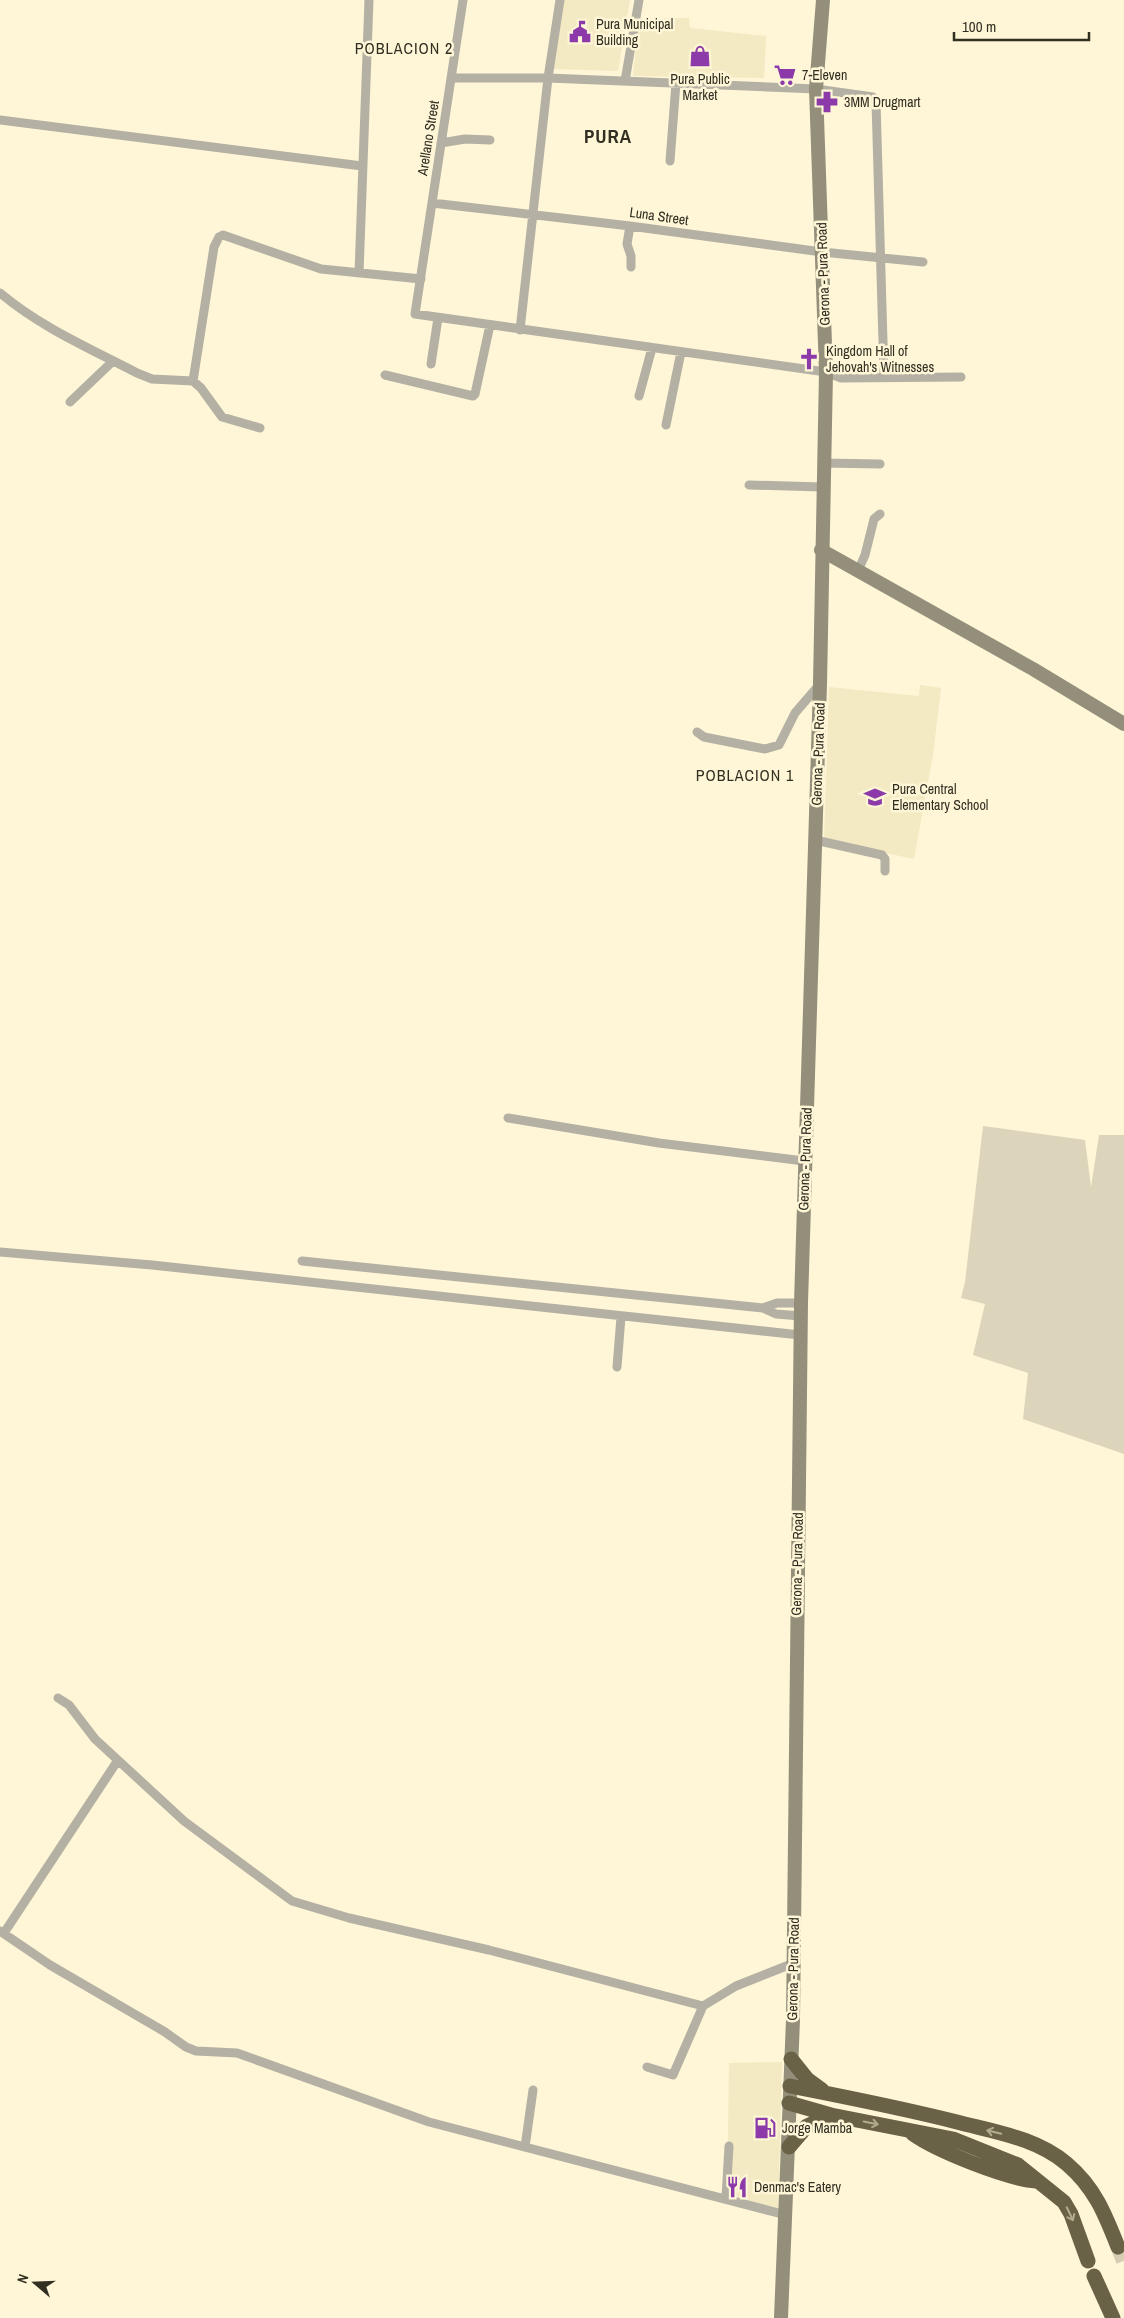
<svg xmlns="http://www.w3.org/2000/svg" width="1124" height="2318" font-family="'Archivo Narrow',sans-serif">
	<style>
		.built { fill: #f3e9c3 }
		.green { fill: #dcd5bb }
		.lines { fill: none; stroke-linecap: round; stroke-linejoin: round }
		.highway-tunnel { stroke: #d5ceb2; stroke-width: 15; stroke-dasharray: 15 8; stroke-linecap: butt }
		.street { stroke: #b4b0a3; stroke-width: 9 }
		.secondary { stroke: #948f7b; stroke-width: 14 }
		.highway { stroke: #6a6247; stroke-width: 15 }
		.oneway { stroke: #b4ac8e }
		.labels { text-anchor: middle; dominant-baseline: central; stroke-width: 5; stroke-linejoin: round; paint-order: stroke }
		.poi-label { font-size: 14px; fill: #312e22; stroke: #fef6d6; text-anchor: start }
		.street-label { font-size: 14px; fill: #312e22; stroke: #fef6d6 }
		.quarter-label { font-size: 16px; letter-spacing: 1px; fill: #312e22; stroke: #fef6d6 }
		.district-label { font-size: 19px; font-weight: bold; letter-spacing: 1px; fill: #312e22; stroke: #fef6d6 }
	</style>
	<rect width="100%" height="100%" fill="#fef6d6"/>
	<path class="built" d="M564 0H630L618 71 554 69Z
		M664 18H689L690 28 766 36 764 78 633 76 638 26 663 24Z
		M920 685 941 688 933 755 914 859 824 840 829 687 919 696Z
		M782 2062 778 2210 727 2196 729 2063Z"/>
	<path class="green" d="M983 1126 1085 1140 1091 1187 1099 1135H1124V1454L1023 1419 1028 1373 973 1355 985 1304 961 1298 965 1282Z"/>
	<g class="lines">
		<path class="highway-tunnel" d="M1118 2247 1124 2262"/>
		<path class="street" d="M463 0 415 314 826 372 841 378 961 377
			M451 78H548L816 89 873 97 876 102 884 376
			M625 81 639 0
			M0 120 362 166
			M441 143 465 139 490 140
			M670 161 676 83
			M432 203 630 226 822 252 923 262
			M630 226 627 244 631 256V267
			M359 273 369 0
			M0 293C40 327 91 349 137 373L152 379 193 381 201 388 222 417 260 428
			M520 330 548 78 560 0
			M431 364 438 318
			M385 375 473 396 475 394 490 325
			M193 381 214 247 219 237 223 235 321 269 421 279
			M639 396 652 348
			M70 402 113 361
			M666 425 681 352
			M823 463 880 464
			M749 485 822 487
			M858 571 865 555 874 519 880 514
			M697 732 704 737 765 749 779 745 795 713 820 684
			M815 840 882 855 885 859V871
			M508 1118 659 1143 804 1161
			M0 1252 152 1265 800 1335
			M302 1261 763 1308 777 1303H801
			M763 1308 776 1314 801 1316
			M617 1367 621 1317
			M58 1698 69 1705 95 1739 184 1821 292 1901 349 1918 489 1950 703 2006 736 1986 794 1963
			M0 1931 50 1965 165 2032 186 2047 196 2051 237 2053 429 2122 786 2215
			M4 1933 118 1760
			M647 2067 673 2075 703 2006
			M525 2147 533 2090
			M726 2198 729 2146"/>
		<path class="secondary" d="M821 550 1033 669 1124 724
			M781 2318 793 2020 801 1303 820 684 826 372 816 89 823 0"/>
		<path class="highway" d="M791 2059 807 2079 822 2090
			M790 2086C846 2097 902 2108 957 2122 995 2132 1037 2138 1067 2164 1095 2188 1105 2214 1118 2247
			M789 2103 831 2115 953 2139 1018 2165 1064 2202 1071 2214 1088 2261
			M913 2134C937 2151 1007 2179 1036 2181
			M789 2147 807 2126 831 2115
			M1094 2276 1113 2318"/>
	</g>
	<defs><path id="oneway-shaft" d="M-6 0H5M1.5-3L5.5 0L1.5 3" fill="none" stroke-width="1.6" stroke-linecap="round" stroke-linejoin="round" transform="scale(1.25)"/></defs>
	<g class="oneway">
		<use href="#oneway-shaft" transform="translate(871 2123) rotate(12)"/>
		<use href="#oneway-shaft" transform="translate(994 2132) rotate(-166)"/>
		<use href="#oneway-shaft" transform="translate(1070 2214) rotate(64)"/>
	</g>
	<defs>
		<g id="civic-bare" transform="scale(1.725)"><path d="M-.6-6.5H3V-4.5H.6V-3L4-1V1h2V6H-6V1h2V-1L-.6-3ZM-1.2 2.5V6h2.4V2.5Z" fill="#8c3aa9" stroke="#fef6d6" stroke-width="2.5" paint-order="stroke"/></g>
		<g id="shop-bare" transform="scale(1.725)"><path d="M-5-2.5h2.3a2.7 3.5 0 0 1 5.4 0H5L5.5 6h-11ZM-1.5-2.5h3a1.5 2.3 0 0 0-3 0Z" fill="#8c3aa9" stroke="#fef6d6" stroke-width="2.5" paint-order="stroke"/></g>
		<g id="supermarket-bare" transform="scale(1.725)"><path d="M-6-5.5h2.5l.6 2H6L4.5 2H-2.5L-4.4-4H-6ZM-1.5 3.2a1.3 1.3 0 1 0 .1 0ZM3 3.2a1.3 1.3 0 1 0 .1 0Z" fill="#8c3aa9" stroke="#fef6d6" stroke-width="2.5" paint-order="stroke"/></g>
		<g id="pharmacy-bare" transform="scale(1.725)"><path d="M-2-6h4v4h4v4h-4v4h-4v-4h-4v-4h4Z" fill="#8c3aa9" stroke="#fef6d6" stroke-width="2.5" paint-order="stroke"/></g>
		<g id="church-bare" transform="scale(1.725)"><path d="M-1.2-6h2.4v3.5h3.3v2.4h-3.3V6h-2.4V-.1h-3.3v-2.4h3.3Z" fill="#8c3aa9" stroke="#fef6d6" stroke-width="2.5" paint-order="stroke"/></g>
		<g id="school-bare" transform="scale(1.725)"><path d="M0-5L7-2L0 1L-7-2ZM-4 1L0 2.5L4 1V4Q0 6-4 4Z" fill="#8c3aa9" stroke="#fef6d6" stroke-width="2.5" paint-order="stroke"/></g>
		<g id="fuel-bare" transform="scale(1.725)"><path d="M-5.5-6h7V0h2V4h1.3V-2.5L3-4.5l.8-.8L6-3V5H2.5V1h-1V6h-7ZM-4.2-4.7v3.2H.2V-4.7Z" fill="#8c3aa9" stroke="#fef6d6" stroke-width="2.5" paint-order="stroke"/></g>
		<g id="restaurant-bare" transform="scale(1.725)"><path d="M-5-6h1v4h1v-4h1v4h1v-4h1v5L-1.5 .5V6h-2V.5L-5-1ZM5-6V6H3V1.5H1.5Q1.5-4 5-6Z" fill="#8c3aa9" stroke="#fef6d6" stroke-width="2.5" paint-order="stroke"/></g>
	</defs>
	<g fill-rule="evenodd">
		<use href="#civic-bare" x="580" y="32"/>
		<use href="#shop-bare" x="700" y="56"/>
		<use href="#supermarket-bare" x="785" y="75"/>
		<use href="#pharmacy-bare" x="827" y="102"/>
		<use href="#church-bare" x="809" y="359"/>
		<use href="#school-bare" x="875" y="797"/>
		<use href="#fuel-bare" x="765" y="2128"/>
		<use href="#restaurant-bare" x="737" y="2187"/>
	</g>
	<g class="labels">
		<g class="poi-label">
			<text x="596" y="24">Pura Municipal<tspan x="596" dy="16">Building</tspan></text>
			<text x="802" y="75">7-Eleven</text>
			<text x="700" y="79" text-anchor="middle">Pura Public<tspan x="700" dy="16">Market</tspan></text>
			<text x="844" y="102">3MM Drugmart</text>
			<text x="826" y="351">Kingdom Hall of<tspan x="826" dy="16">Jehovah's Witnesses</tspan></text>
			<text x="892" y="789">Pura Central<tspan x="892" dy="16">Elementary School</tspan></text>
			<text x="782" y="2128">Jorge Mamba</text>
			<text x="754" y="2187">Denmac's Eatery</text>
		</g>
		<g class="street-label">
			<text transform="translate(428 138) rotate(-81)">Arellano Street</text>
			<text transform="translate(659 216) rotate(8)">Luna Street</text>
			<text transform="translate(823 274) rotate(-92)">Gerona - Pura Road</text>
			<text transform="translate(818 754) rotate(-88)">Gerona - Pura Road</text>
			<text transform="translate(805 1159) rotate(-88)">Gerona - Pura Road</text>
			<text transform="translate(797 1564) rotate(-89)">Gerona - Pura Road</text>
			<text transform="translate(793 1969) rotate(-89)">Gerona - Pura Road</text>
		</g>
		<g class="quarter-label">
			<text x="404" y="48">POBLACION 2</text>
			<text x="745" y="775">POBLACION 1</text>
		</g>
		<g class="district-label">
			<text x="608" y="136">PURA</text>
		</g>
	</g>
	<g transform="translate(35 2283) rotate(289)" stroke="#fef6d6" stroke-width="4" paint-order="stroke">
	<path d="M0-4L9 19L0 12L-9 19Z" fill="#312e22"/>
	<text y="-8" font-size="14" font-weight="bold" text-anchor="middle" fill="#312e22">N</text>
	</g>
	<path d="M954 32v8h135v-8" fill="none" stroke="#312e22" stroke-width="2.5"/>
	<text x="962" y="32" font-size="15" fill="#312e22" stroke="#fef6d6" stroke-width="4" paint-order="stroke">100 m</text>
</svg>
